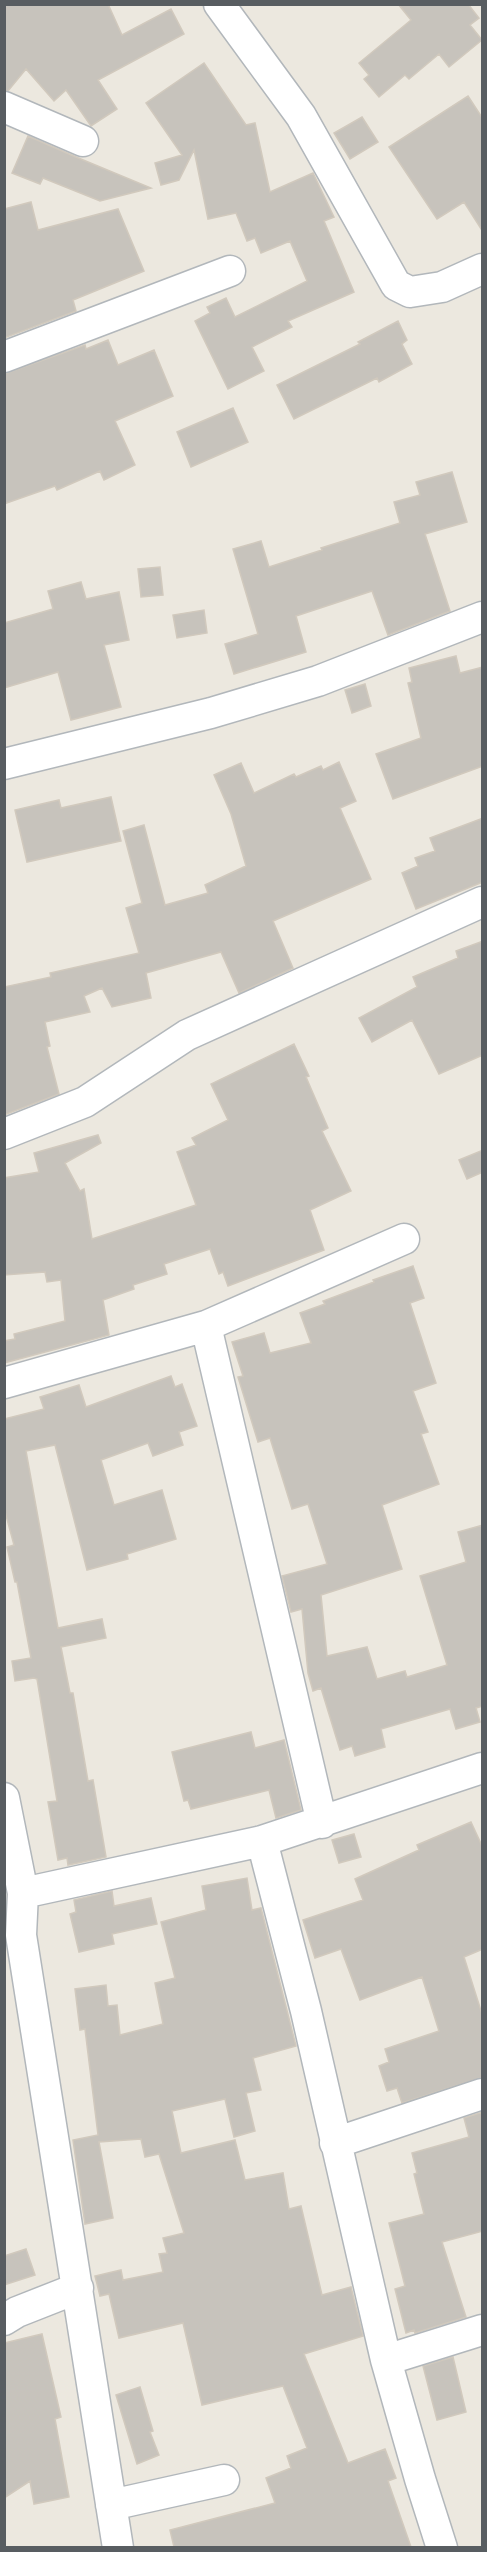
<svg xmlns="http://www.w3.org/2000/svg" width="487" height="2552" font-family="Jost,sans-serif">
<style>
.building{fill:#c7c3bc;stroke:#d1c9bd;stroke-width:1.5}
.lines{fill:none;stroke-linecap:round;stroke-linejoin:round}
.minor-casing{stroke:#b2b7bb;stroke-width:33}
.minor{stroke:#fff;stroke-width:30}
</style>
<rect width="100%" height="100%" fill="#ece8df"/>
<path class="building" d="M4,4h104l14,31 49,-26 13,25 -86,46 19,29 -26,17 -25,-36 -12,11 -28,-32 -18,22 -4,-1z
M398,4h70l11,14 -9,7 12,15 -33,27 -10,-13 -30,25 -4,-4 -26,22 -15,-18 5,-4 -10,-12 52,-43z
M204,63l42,62 9,-2 15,69 43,-19 21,44 -10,4 30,71 -66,29 4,6 -40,20 12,24 -36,18 -33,-68 15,-8 -3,-6 19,-9 9,19 72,-36 -17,-40 -29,12 -6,-15 -8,3 -11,-28 -28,6 -14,-69 -15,30 -18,5 -6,-22 27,-8 -36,-52z
M468,96l15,23v113l-19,-30 -27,17 -48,-72z
M362,117l16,25 -28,17 -16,-26z
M28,136l48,21 75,31 -51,13 -57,-23 -3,6 -28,-11z
M31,202l7,28 80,-21 26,62 -71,29 3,11 -72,27v-129z
M398,321l9,19 -5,4 10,20 -33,18 -2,-4 -83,41 -17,-34 83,-41 -2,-2z
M108,340l10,25 36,-15 19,46 -58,25 20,44 -31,15 -4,-9 -43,19 -2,-4 -51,18v-130l81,-29 1,4z
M233,408l15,34 -57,25 -14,-35z
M452,472l15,50 -42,12 25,77 -62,24 -16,-44 -76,25 10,36 -72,22 -9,-30 33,-10 -25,-85 28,-8 8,26 53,-17 -1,-2 79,-25 -6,-21 26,-7 -4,-13z
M160,567l3,28 -22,2 -3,-28z
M81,582l5,17 33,-7 10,48 -25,5 17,62 -50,13 -13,-48 -54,16v-65l49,-14 -5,-18z
M204,610l3,23 -30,5 -4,-23z
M456,656l4,17 23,-6v99l-90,33 -17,-45 45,-16 -13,-55 4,-1 -3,-14z
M365,684l6,22 -19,7 -7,-23z
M339,762l17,39 -16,7 31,71 -98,42 20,47 -54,25 -18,-41 -75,21 5,25 -39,9 -10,-19 -18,8 6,16 -45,10 5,24 -3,1 12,47 -55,21v-128l47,-10 -1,-4 89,-20 -13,-45 16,-5 -19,-72 21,-6 21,80 43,-12 -3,-8 41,-19 -15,-52 -17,-39 27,-12 13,30 40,-19 2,3 25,-11 2,4z
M111,797l10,44 -94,21 -12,-52 44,-10 2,8z
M483,818v64l-67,27 -14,-36 16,-7 -3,-8 20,-7 -5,-13z
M483,941v114l-44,19 -27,-54 -40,22 -13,-24 58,-31 -4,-10 45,-19 -2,-7z
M294,1044l15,32 -3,1 22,51 -6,3 29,60 -41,19 14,40 -96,36 -5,-14 -4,2 -9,-25 -46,15 3,10 -34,11 1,4 -31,11 6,35 -105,28v-22l11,-2 -1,-5 51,-13 -4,-41 -14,2 -2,-10 -41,3v-97l35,-6 -5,-19 64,-18 3,8 -36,20 15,28 4,-2 8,50 104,-34 -19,-53 19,-7 -4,-7 36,-18 -17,-36z
M483,1150v22l-16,7 -8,-19z
M413,1266l11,32 -14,5 26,80 -23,8 15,41 -7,2 18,50 -57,21 20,64 -81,26 6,61 40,-9 10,32 28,-8 2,6 40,-12 -27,-89 46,-14 -8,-30 25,-7v181l-7,2 4,14 -24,7 -6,-20 -69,20 4,18 -30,9 -3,-10 -12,4 -19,-62 -8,3 -5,-18 -6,-64 -11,3 -9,-36 45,-12 -19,-60 -16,5 -22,-71 -12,4 -20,-65 5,-1 -11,-34 32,-9 6,20 41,-10 -11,-30 25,-9 -2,-3 51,-19 -1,-2z
M171,1376l4,11 7,-3 15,42 -18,6 4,13 -30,11 -5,-13 -47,17 13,45 48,-15 14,49 -49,15 1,5 -41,11 -32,-125 -29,6 32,177 44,-9 4,19 -45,9 9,46h3l15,88 5,-1 13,77 -38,8 -1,-7 -9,2 -10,-58 9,-1 -20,-122 -3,-1 -19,3 -3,-20 19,-3 -14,-76h-2l-8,-35 7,-2 -10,-37v-89l40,-10 -4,-12 39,-12 7,22z
M251,1732l4,16 29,-8 17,70 -25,8 -7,-28 -78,19 -3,-9 -4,1 -12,-49z
M471,1822l12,26v101l-19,8 19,60v60l-81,26 -5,-15 -10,3 -8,-25 10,-4 -4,-13 54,-18 -17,-54 -62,23 -19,-51 -26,9 -12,-38 60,-20 -8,-21 64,-29 -2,-5z
M354,1834l7,23 -22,6 -7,-23z
M247,1878l5,32 9,-2 35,138 -43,12 8,32 -15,3 9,38 -21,6 -9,-38 -53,12 9,42 54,-13 10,40 38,-7 6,36 12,-3 21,89 29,-8 12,49 -59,18 44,109 37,-14 11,29 -8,3 23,66h-237l-4,-17 105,-27 -9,-25 25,-10 -4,-12 20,-8 -24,-62 -81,19 -19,-82 -64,15 -10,-44 -9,2 -5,-20 26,-6 2,10 40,-8 -4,-18 8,-1 -4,-15 21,-5 -25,-79 -14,3 -4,-18 -42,3 14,76 -28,6 -12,-84 25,-5 -13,-106 -5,1 -5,-41 31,-4 2,21 9,-1 3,30 43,-11 -8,-41 20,-5 -14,-56 45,-12 -4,-24z
M112,1891l2,15 37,-8 6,26 -45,10 2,10 -35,8 -9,-38 6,-2 -2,-12z
M483,2112v119l-41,11 24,75 -51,16 -1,-3 -8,3 -11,-44 10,-3 -16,-63 35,-9 -10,-40 3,-1 -5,-20 57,-16 -5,-19z
M26,2249l9,26 -31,10v-29z
M42,2334l19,83 -6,2 14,78 -35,7 -4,-23 -26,17v-155z
M453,2357l13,55 -29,8 -14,-54z
M140,2387l13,44 -3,1 9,23 -22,9 -21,-69z"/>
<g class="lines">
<g class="minor-casing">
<path id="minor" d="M219,4l82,112 95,169 14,7 32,-5 40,-18
M4,107l79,34
M4,357l226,-86
M4,764l207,-51 107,-32 164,-64
M4,1134l81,-32 102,-67 295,-133
M206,1326l116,497
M4,1383l202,-57 198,-87
M4,1798l19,95 -2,42 97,613
M262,1841l44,170 80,349 34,119 22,69
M23,1893l239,-52 220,-73
M335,2143l147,-49
M4,2320l13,-8 61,-24
M386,2360l96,-30
M111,2505l113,-25"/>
</g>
<use href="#minor" class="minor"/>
</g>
<rect width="487" height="2552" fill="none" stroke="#585d61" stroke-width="12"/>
</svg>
